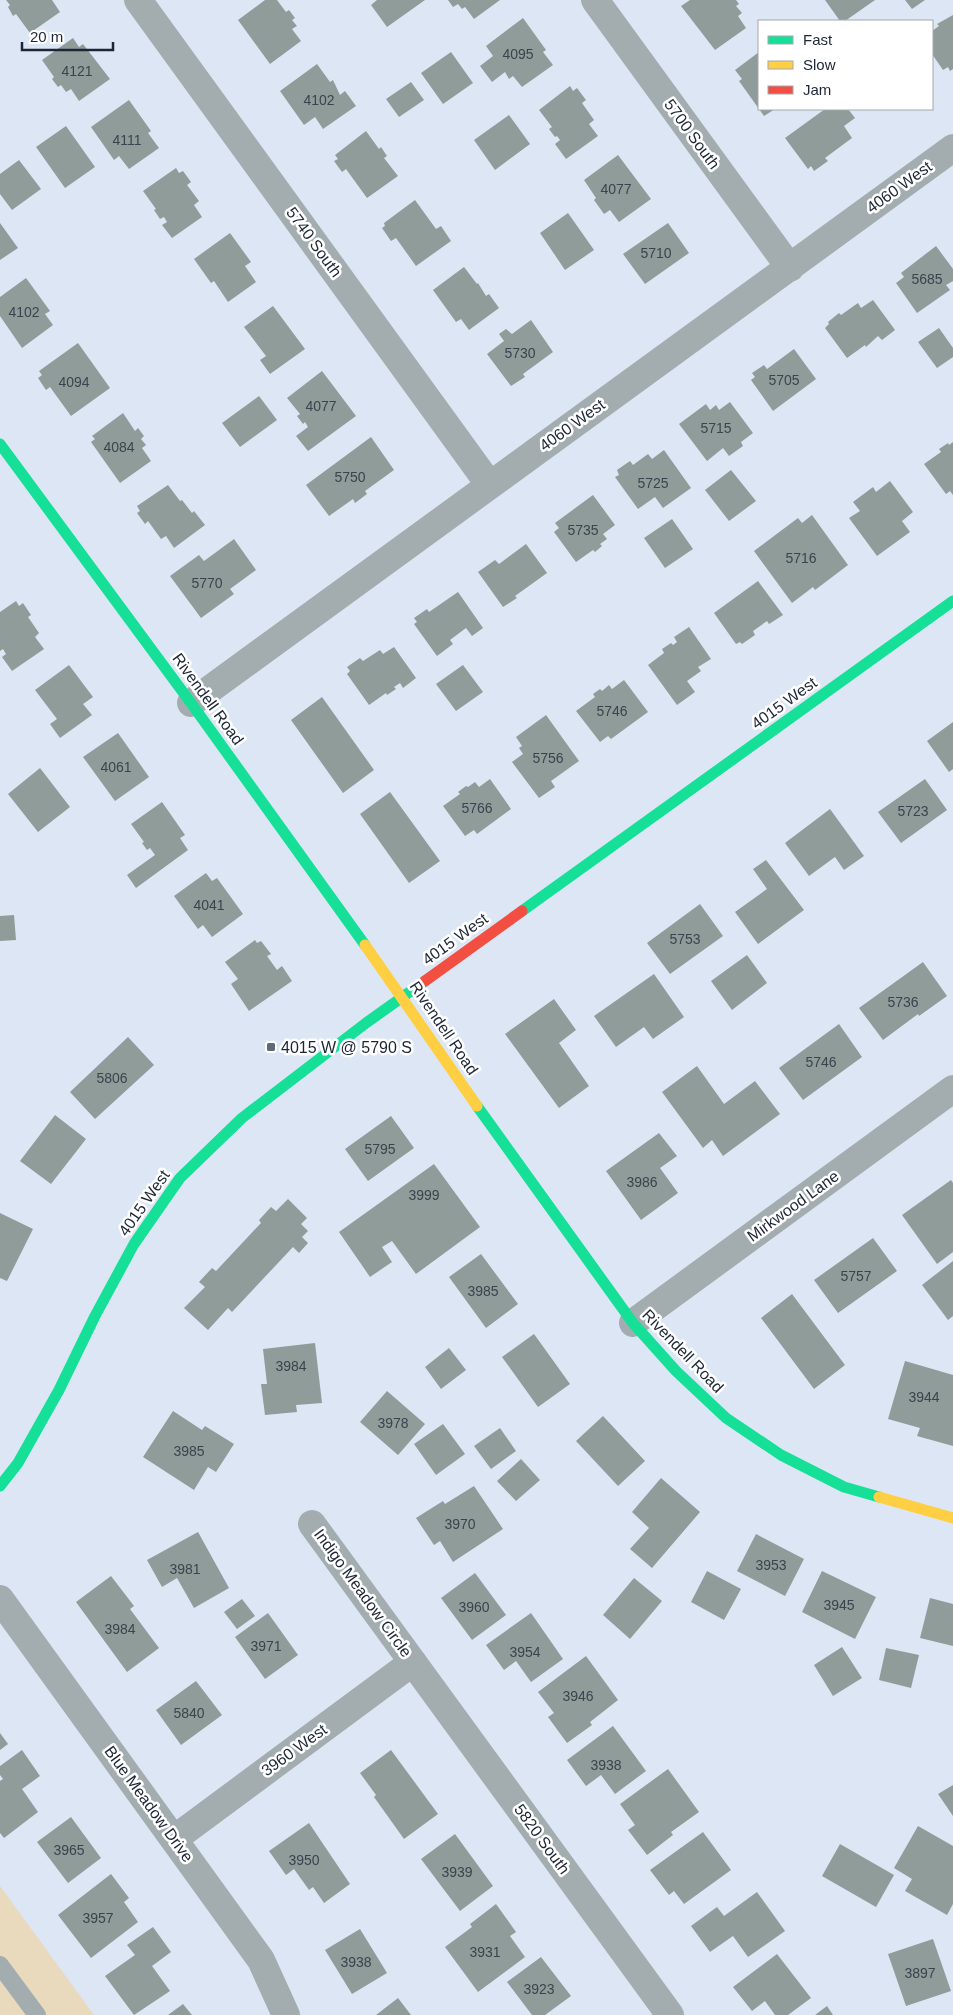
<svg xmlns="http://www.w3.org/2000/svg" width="953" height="2015" font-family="Arial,sans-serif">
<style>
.green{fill:#e9dabe}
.building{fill:#8f9c99}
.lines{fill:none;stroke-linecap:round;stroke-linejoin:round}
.lane{stroke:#a3adb0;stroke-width:18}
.street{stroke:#a3adb0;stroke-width:28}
.fast{stroke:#16e098;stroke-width:11}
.slow{stroke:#ffcf43;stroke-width:11}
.jam{stroke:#f24e42;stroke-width:11}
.poi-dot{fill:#606978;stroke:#fff;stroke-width:2}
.labels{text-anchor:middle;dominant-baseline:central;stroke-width:5;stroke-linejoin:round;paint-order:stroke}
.number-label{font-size:14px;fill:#3a444f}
.street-label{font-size:16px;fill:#1d2636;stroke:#fff}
.poi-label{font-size:16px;fill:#1d2636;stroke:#fff;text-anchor:start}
</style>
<rect width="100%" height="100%" fill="#dde6f4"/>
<path class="green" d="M0,1886l94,129h-94z"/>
<path class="building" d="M6,0h46l8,12 -30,21 -14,-19 -3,2 -5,-9 2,-2z
M265,0h12l9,12 3,-2 6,8 -3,2 5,6 -5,3 9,12 -31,23 -32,-44z
M377,0h48l-38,27 -16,-22z
M448,0h52l-26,19 -9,-12 -3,2 -4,-5 -5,3z
M690,0h46l3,4 -3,2 6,7 -4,3 8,12 -31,22 -34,-44z
M825,0h50l-30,21h-5z
M905,0h20l-13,9z
M953,15v54l-3,2 -2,-4 -5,3 -11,-16v-23l7,-5 -2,-2z
M523,18l23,32 -3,2 10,13 -31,22 -9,-11 -4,3 -4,-7 -13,10 -12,-16 13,-10 -7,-10z
M73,38l6,9 4,-3 27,35 -31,22 -8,-12 -5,3 -5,-7 -3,2 -6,-8 2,-2 -12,-17z
M451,52l22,31 -30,21 -22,-31z
M759,52v57h16l-11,7 -25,-35 3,-2 -7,-9z
M317,64l13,18 3,-2 7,15 5,-4 11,15 -33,23 -8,-12 -11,8 -24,-34z
M411,82l13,18 -25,17 -13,-18z
M570,86l3,5 4,-3 9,12 -4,3 12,17 -5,4 9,12 -32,23 -11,-15 5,-4 -3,-4 -2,1 -6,-8 3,-2 -13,-17z
M129,100l22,31 -3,2 11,15 -30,21 -10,-13 -5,4 -23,-33z
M825,109h23l7,9 -11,8 8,12 -27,20 3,3 -14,10 -3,-5 -3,3 -23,-31z
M509,115l21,29 -35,26 -21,-30z
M66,126l29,41 -30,21 -29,-41z
M366,131l13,18 2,-2 6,9 -3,2 14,18 -31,22 -21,-29 -4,3 -8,-11 4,-2 -3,-4z
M618,155l33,44 -32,23 -9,-12 -6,4 -10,-14 2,-2 -12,-18z
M19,160l22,29 -29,21 -12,-16v-20z
M176,168l3,5 4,-2 8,11 -4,3 12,16 -5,4 8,12 -30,21 -10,-13 5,-3 -3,-5 -4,2 -6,-9 2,-1 -13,-18z
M415,200l21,29 5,-3 10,15 -35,25 -20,-28 -5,3 -9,-13 3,-2 -1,-3z
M568,213l26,37 -29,20 -25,-37z
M0,223l18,25 -18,12z
M668,223l21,30 -44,31 -22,-30z
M230,233l21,29 -6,4 11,16 -28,20 -14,-21 -3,2 -17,-24z
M936,246l17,23v12l-7,4 4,5 -33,23 -21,-30 8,-6 -3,-4z
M464,267l13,17 1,-1 8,13 3,-2 10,14 -30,22 -8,-11 -5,3 -23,-32z
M26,278l24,33 -5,3 8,11 -31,23 -22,-32v-19z
M873,300l22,30 -13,10 -4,-4 -12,11 -1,-2 -18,13 -22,-30 4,-4 -1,-2 11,-9 2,2 17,-12 3,5z
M273,306l32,43 -35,25 -10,-14 6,-4 -22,-29z
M531,320l22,32 -30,22 2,3 -14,9 -24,-32 17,-13 -5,-7 7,-5 6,5z
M939,328l14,20v9l-16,11 -19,-26z
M78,343l32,45 -39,28 -21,-29 -4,3 -8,-12 4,-3 -3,-4z
M794,349l22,30 -43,32 -22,-31 4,-3 -3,-4 12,-8 3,4z
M322,371l34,45 -48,35 -12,-15 12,-9 -3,-5 -2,2 -6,-8 3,-2 -13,-16z
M259,396l18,24 -37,27 -18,-24z
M730,402l23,31 -12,9 2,4 -14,10 -6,-8 -16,13 -28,-37 27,-20 4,6 6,-5 3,5z
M123,413l12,18 3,-3 6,8 -3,3 5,6 -4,3 9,13 -31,22 -29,-41 4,-3 -3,-3z
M371,437l23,33 -29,21 2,3 -12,9 -2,-4 -24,17 -23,-31z
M953,442v53l-3,-4 -4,3 -22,-30 17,-12 -2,-3 9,-6 1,2z
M664,450l27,38 -28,20 -8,-11 -17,12 -23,-32 4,-2 -2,-5 13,-9 3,4 15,-11 4,5z
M731,470l25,31 -27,20 -24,-31z
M890,481l23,31 -11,9 8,11 -33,24 -28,-38 11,-7 -7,-9 20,-15 3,5z
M168,485l12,16 2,-1 10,13 2,-2 11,14 -31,23 -8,-12 -5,3 -13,-18 -3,3 -8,-11 3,-2 -3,-5z
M593,495l22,30 -12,9 4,5 -7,5 2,2 -7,6 -2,-2 -17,12 -22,-30 5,-4 -4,-5z
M812,515l36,50 -33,25 -2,-3 -21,16 -38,-52 44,-33 4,5z
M672,519l21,30 -28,19 -21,-30z
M234,539l22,31 -26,19 4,5 -33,24 -31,-42 29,-21 5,6z
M526,544l21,29 -32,23 2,2 -14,9 -25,-35 17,-12 4,4z
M758,581l25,34 -14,9 -2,-3 -14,10 2,4 -13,9 -2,-2 -4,2 -22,-31z
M458,592l25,36 -11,8 -6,-8 -16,12 3,4 -16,12 -23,-32 3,-2 -3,-4 13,-9 2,3z
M16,601l3,5 4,-3 8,12 -3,2 11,16 -4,4 9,12 -32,22 -10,-14 4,-3 -3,-5 -3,2v-39z
M689,627l22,32 -13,8 3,4 -14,10 8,11 -18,13 -29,-40 16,-12 -2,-4 9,-6 2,2 4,-3 -3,-5z
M394,647l22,31 -13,10 -3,-5 -6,4 2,2 -9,6 -1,-2 -17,12 -22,-31 3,-3 -3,-4 13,-9 3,3 17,-11 3,4z
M69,665l24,32 -10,7 9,11 -32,23 -10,-14 7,-5 -22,-29z
M463,665l20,27 -27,19 -20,-27z
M624,680l24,32 -37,27 -3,-3 -8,6 -24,-31 19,-14 -2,-3 7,-5 2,2 7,-6 3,4z
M322,697l52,73 -31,23 -52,-73z
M546,715l33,46 -28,20 4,6 -16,11 -27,-36 11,-8 -4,-6 3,-2 -6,-9z
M953,722v47l-4,3 -22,-31z
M118,733l31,44 -34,24 -32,-44z
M40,768l30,39 -32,25 -30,-38z
M490,779l21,30 -34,25 -3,-4 -9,6 -22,-30 17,-12 -2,-2 8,-6 2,1 7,-5 4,5z
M925,779l22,31 -46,33 -23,-31z
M390,792l50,69 -31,22 -49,-69z
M162,802l23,33 -5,3 8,12 -52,38 -9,-13 28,-20 -5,-7 -3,2 -5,-7 2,-1 -13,-18z
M830,809l34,47 -20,14 -9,-13 -26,19 -24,-33z
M766,860l38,50 -46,34 -23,-32 32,-23 -14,-20z
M206,873l6,8 5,-3 26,36 -31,23 -9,-12 -5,4 -24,-33z
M700,904l23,32 -53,38 -23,-31z
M14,915l2,25 -16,1v-25z
M255,940l2,3 4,-2 10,13 -4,2 10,14 5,-4 10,15 -43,30 -18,-27 7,-5 -13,-17z
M747,955l20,28 -35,27 -21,-29z
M923,962l24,34 -28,20 -1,-2 -35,26 -24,-32z
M654,974l30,43 -31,22 -9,-12 -28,20 -22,-31z
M554,999l22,31 -17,13 30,43 -30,22 -54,-74z
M839,1024l23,33 -59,43 -24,-32z
M128,1037l26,28 -59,54 -25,-27z
M697,1066l27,38 31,-23 25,33 -57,42 -11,-16 -9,8 -41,-56z
M55,1115l31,24 -35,45 -31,-23z
M391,1116l23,32 -46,33 -23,-32z
M659,1133l18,23 -17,12 18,25 -37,27 -35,-49z
M434,1164l46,63 -64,47 -24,-33 -10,6 10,15 -22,15 -31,-45z
M951,1180l2,3v69l-16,12 -35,-49z
M288,1199l19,19 -6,6 7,7 -6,6 6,6 -9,10 -6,-6 -61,65 -4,-4 -20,22 -24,-22 21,-21 -6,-5 13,-14 4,3 45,-48 -2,-3 12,-13 5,4z
M0,1213l33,16 -26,52 -7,-3z
M873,1238l24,33 -59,42 -24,-33z
M481,1254l37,50 -32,24 -37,-51z
M953,1261v55l-5,4 -26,-35z
M792,1294l53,71 -31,24 -53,-71z
M534,1334l36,50 -32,23 -36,-50z
M315,1343l7,60 -26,2 1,7 -32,3 -4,-31h6l-4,-35z
M449,1348l17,22 -25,19 -16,-22z
M905,1361l48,14v71l-36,-10 3,-8 -32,-9z
M387,1391l38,33 -27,31 -38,-33z
M173,1411l29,19 3,-4 29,18 -18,28 -8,-5 -14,23 -51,-33z
M603,1416l42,45 -27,25 -42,-45z
M443,1424l22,30 -29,21 -22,-31z
M500,1428l16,23 -25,18 -17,-23z
M521,1459l19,21 -24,21 -19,-20z
M661,1478l39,34 -48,56 -22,-19 19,-21 -17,-16z
M474,1486l29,43 -50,33 -13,-21 -6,4 -18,-27 27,-17 2,3z
M198,1532l31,56 -35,20 -17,-30 -15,9 -15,-27z
M756,1534l48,25 -19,37 -48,-25z
M707,1571l34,18 -17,31 -33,-18z
M822,1571l54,26 -21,42 -53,-27z
M475,1573l31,42 -34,25 -31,-42z
M111,1576l23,30 -4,3 29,39 -32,24 -51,-70z
M634,1578l28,23 -32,38 -27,-24z
M930,1598l23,6v42l-33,-8z
M242,1599l13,17 -18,13 -13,-17z
M268,1613l30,42 -33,24 -30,-42z
M531,1613l32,46 -32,23 -15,-21 -12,9 -18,-25z
M842,1647l20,31 -29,18 -19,-31z
M886,1648l33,7 -8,33 -32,-8z
M586,1656l32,44 -28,22 2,3 -25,18 -19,-26 6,-4 -16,-21z
M196,1681l26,34 -41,30 -25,-35z
M613,1726l33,45 -31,23 -14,-19 -15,11 -19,-26z
M0,1733l8,11 -8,6z
M22,1750l18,26 -18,13 16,23 -34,26 -4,-5v-52l3,-2 -3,-4v-9z
M391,1750l47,64 -34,25 -30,-42 2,-2 -16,-22z
M668,1769l31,43 -28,20 2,3 -26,20 -19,-25 7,-5 -15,-21z
M953,1785v31l-15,-22z
M71,1817l30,41 -33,25 -31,-41z
M309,1823l41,61 -26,19 -11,-16 -4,3 -15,-21 -8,6 -17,-24z
M918,1826l35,20v58l-6,11 -42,-24 7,-12 -18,-11z
M703,1832l28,38 -47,34 -10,-13 -5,4 -19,-25z
M455,1834l38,52 -33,25 -39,-52z
M840,1844l54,31 -18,32 -54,-31z
M111,1874l18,24 -5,4 14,20 -47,36 -33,-43z
M757,1892l28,39 -37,26 -15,-21 -23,16 -19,-26 26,-19 7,9z
M496,1904l20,28 -6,4 15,21 -47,35 -33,-45 27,-20 -2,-3z
M153,1927l18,25 -19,14 18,25 -36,24 -29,-39 30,-21 -8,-10z
M360,1929l27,44 -35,21 -27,-44z
M933,1939l18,52 -45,15 -18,-52z
M777,1954l34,44 -23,17h-13l-10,-14 -13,10 -19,-24z
M541,1957l30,39 -26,19h-13l-25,-33z
M398,1998l13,17h-35z
M183,2004l9,11h-24z
M827,2006l6,9h-18z"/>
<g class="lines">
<path class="lane" d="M0,1965l37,50"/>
<path class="street" d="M138,0l351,484
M595,0l195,268
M191,703l762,-555
M633,1323l320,-234
M312,1524l358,491
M0,1599l261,361 25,55
M174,1839l239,-177"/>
<path class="fast" d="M0,444l191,259 174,242
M522,911l431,-310
M477,1106l156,217 43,48 50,47 55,37 63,32 35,10
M0,1486l18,-23 41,-73 36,-74 39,-72 46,-66 62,-60 124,-95 59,-42"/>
<path class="slow" d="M365,945l112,161
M879,1497l74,21"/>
<path class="jam" d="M425,981l97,-70"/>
</g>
<rect class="poi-dot" x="266" y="1042" width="10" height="10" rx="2.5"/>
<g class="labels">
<g class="number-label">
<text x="518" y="54">4095</text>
<text x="77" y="71">4121</text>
<text x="319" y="100">4102</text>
<text x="127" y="140">4111</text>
<text x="616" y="189">4077</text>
<text x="656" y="253">5710</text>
<text x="927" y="279">5685</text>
<text x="24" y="312">4102</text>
<text x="520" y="353">5730</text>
<text x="784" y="380">5705</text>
<text x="74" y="382">4094</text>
<text x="321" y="406">4077</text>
<text x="716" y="428">5715</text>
<text x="119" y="447">4084</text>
<text x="350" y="477">5750</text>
<text x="653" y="483">5725</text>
<text x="583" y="530">5735</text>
<text x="801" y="558">5716</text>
<text x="207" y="583">5770</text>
<text x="612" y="711">5746</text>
<text x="548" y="758">5756</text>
<text x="116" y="767">4061</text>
<text x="477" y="808">5766</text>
<text x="913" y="811">5723</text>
<text x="209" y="905">4041</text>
<text x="685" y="939">5753</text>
<text x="903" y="1002">5736</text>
<text x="821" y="1062">5746</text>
<text x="112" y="1078">5806</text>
<text x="380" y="1149">5795</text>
<text x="642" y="1182">3986</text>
<text x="424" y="1195">3999</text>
<text x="856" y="1276">5757</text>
<text x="483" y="1291">3985</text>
<text x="291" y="1366">3984</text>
<text x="924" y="1397">3944</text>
<text x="393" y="1423">3978</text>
<text x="189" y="1451">3985</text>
<text x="460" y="1524">3970</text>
<text x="771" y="1565">3953</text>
<text x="185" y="1569">3981</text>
<text x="839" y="1605">3945</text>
<text x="474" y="1607">3960</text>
<text x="120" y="1629">3984</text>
<text x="266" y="1646">3971</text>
<text x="525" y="1652">3954</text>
<text x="578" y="1696">3946</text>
<text x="189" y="1713">5840</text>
<text x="606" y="1765">3938</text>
<text x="69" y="1850">3965</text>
<text x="304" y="1860">3950</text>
<text x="457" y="1872">3939</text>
<text x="98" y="1918">3957</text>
<text x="485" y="1952">3931</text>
<text x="356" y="1962">3938</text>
<text x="920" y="1973">3897</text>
<text x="539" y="1989">3923</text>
</g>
<g class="street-label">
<text transform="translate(692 134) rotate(54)">5700 South</text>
<text transform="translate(899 187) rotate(-36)">4060 West</text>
<text transform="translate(314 242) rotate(54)">5740 South</text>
<text transform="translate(572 425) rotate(-36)">4060 West</text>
<text transform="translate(208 699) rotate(54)">Rivendell Road</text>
<text transform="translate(784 703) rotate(-36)">4015 West</text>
<text transform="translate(455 939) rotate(-36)">4015 West</text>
<text transform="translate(444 1028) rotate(56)">Rivendell Road</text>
<text transform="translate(144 1203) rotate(-55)">4015 West</text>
<text transform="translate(793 1206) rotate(-36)">Mirkwood Lane</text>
<text transform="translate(683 1351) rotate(46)">Rivendell Road</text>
<text transform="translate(363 1593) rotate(54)">Indigo Meadow Circle</text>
<text transform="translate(294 1750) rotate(-36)">3960 West</text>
<text transform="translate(149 1804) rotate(54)">Blue Meadow Drive</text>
<text transform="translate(542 1839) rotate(54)">5820 South</text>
</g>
<g class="poi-label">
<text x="281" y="1047">4015 W @ 5790 S</text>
</g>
</g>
<rect x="758" y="20" width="175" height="90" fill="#ffffff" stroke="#a5a8af"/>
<rect x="768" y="36" width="25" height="8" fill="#16e098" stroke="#a5a8af"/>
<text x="803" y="45" font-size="15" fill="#1d2636">Fast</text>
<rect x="768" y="61" width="25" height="8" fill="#ffcf43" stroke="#a5a8af"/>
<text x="803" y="70" font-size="15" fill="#1d2636">Slow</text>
<rect x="768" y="86" width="25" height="8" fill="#f24e42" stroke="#a5a8af"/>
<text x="803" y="95" font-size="15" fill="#1d2636">Jam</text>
<path d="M22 42v8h91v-8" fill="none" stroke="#1d2636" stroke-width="2.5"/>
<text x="30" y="42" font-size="15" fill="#1d2636" stroke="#ffffff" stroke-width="4" paint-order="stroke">20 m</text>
</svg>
